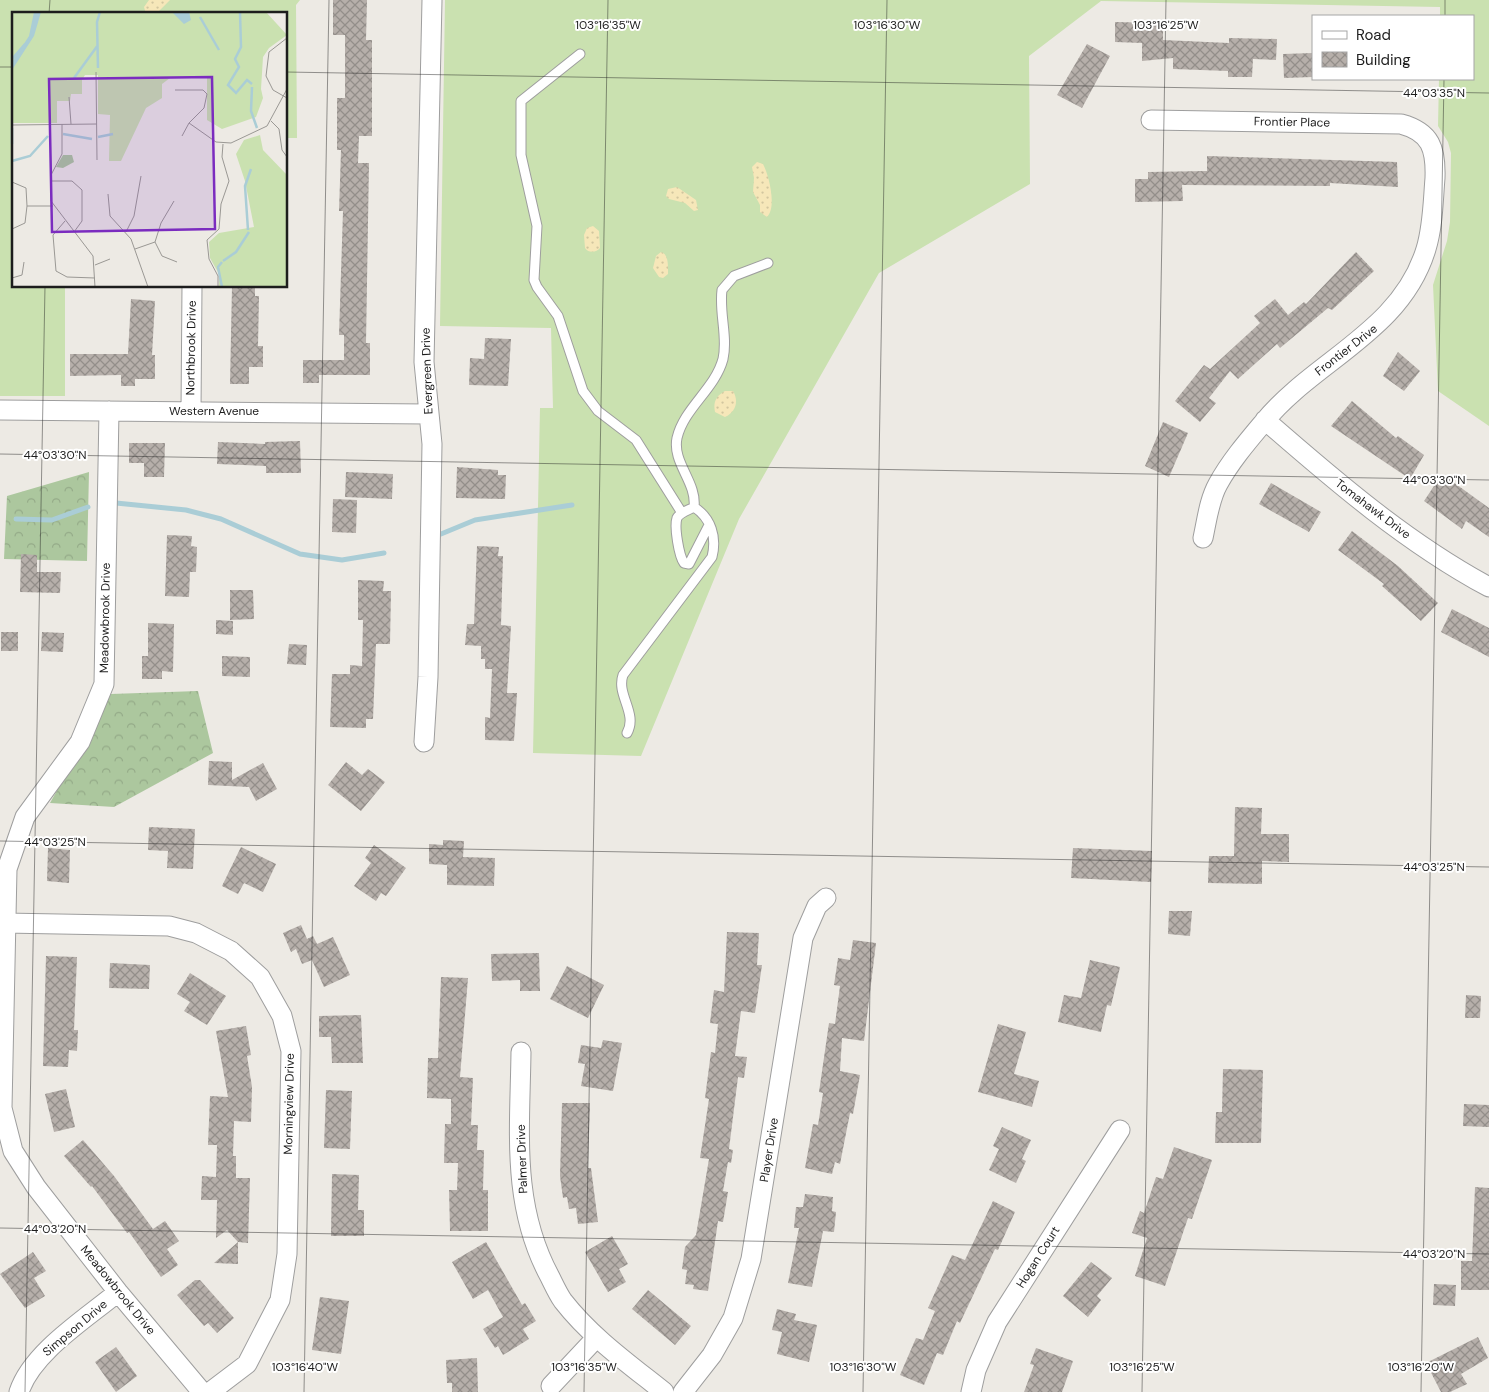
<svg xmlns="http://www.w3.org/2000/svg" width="1489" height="1392" font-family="'DM Sans',sans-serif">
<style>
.grass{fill:#cae1b0}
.forest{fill:url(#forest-crowns)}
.sand{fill:url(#sand-dots)}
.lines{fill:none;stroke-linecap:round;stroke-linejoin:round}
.stream{stroke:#aacdd6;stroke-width:5}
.building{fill:url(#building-cross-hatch)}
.lane-casing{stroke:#9e9e9e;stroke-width:11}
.street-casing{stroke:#9e9e9e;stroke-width:21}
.lane{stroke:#fff;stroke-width:9}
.street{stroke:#fff;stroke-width:19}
.ticks{fill:none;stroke:#1d1d1d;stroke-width:1;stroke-opacity:0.45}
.labels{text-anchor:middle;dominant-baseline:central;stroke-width:4;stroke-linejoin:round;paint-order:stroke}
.street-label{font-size:12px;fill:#1d1d1d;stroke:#fff}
.inset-river{fill:none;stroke:#aacdd6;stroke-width:2.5}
.inset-road{fill:none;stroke:#9a9894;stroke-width:1}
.view{fill:#7b2cbf;fill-opacity:0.15;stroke:#7b2cbf;stroke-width:2.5}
.inset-edge{fill:none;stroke:#1d1d1d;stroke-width:2.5}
.ticks-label{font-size:12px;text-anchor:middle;fill:#1d1d1d;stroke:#fff;stroke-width:4;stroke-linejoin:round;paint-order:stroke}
</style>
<defs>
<pattern id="forest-crowns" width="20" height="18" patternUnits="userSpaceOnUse" patternTransform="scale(1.25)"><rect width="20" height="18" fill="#acc79e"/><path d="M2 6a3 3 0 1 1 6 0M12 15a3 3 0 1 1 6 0" fill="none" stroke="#94aa88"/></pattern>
<pattern id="sand-dots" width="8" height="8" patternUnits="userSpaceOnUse" patternTransform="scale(1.25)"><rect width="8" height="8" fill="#f6e7b9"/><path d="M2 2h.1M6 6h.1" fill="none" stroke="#d2c69f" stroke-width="1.8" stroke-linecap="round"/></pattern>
<pattern id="building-cross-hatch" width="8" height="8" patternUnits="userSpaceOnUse" patternTransform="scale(1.25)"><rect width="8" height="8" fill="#b6afaa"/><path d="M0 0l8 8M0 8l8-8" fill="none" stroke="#938e8a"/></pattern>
</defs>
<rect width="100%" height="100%" fill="#edeae4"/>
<path class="grass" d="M0,0h300l-4,5 1,133h-11v-124h-272v272h51v110h-65z
M445,0h1044v426l-51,-35 -5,-106 14,-44 3,-19 1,-69 -3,-11 -10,-16 1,-47h34v-63h-33v-9l-339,-6 -72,55 1,128 -151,89 -140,246 -98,237 -108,-3 7,-345h13l-2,-80 -111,-2z"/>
<path class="forest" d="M89,472l-2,89 -83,-2 3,-63z
M198,691l15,62 -99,54 -64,-4 61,-109z"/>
<path class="sand" d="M149,0h21l-14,14h-10l-2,-7z
M757,162l6,2c6,11 14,44 4,53l-7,-5v-7l-7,-13 1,-14 -2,-11z
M677,187l19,13 2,10 -4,1 -9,-8 -16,-4 -3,-3 2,-7z
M593,226l6,5 1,17c-3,4 -11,6 -15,0l-1,-13 3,-7z
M661,252c8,2 7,15 7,22l-5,4 -4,-1 -6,-9 3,-12z
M725,391h8c6,10 3,21 -8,26l-10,-5c-2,-10 1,-16 10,-21z"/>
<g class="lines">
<path class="stream" d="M116,503l70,7 35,9 79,35 42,6 42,-7
M16,519l36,1 36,-13
M441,534l34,-14 97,-15"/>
</g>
<path class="building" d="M333,0h34l-1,40h6v96h-13l-1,27h11l-3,180h4v32h-51v8h-16v-23h41v-25h-5l4,-124h-4l2,-61h-4v-52h8v-63h-12z
M1115,22l48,1v17l66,3v-5l48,1 -1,21 -23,-1 -1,18h-24v-6l-55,-2v-11l-31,3v-18l-27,-1z
M1087,44l23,12 -28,52 -25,-13z
M1313,53v24l-29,1 -1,-24z
M1207,156l190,6 1,25 -68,-4v3l-148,-1 1,16 -48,1v-23h13v-7l59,-1z
M1356,252l18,19 -42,39 -4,-2 -48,40 -3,-4 -39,35 -8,-8 -21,27 7,5 -16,19 -25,-21 29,-36 6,4 50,-46 -6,-7 21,-17 13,16 16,-13 2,2z
M232,286h23v10h4l-1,50h5v21h-14v17h-19z
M131,299l24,2 -3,54h3v24h-20v7h-14v-11l-51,1v-22h58z
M485,338l26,1 -3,47 -39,-1 1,-27 14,1z
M1398,352l22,19 -16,20 -21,-15z
M1352,401l44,37 2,-2 26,19 -14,24 -79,-53z
M1163,422l25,11 -19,44 -24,-11z
M300,441l1,32h-35v-7l-49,-2 1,-22 47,2v-2z
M129,443h36l-1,34h-20v-14h-15z
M457,467l41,3v5h8l-1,24 -49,-1z
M346,472l47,2 -1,25 -47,-2z
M1442,474l47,34v29l-23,-16 -4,8 -38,-28z
M1271,483l50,29 -12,20 -50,-28z
M333,499l24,1 -1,33 -24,-1z
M1352,531l46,35 40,37 -17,18 -39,-35 2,-2 -46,-34z
M167,535l25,1 -1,10 6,1 -1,25h-6l-1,25 -24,-1z
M477,546l22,1 -1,9h5l-2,69 10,1 -4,67h10l-3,48 -29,-1v-23l5,1 2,-49h-7v-10h-4v-13l-16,-1 2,-21h7z
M21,554l16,1v17h24l-1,21 -40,-1z
M358,580l26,1 -1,10h8l-1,53h-14l-3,75h-7v9l-36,-1 2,-53h18v-9l12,1 1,-46h-5z
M230,590h23l1,29 -24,1z
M1452,609l37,19v29l-48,-25z
M216,620l17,1v14l-17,-1z
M148,623l26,1 -1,48 -11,-1v8h-20v-23h6z
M1,632h17v19h-17z
M42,632l22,1 -1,19 -22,-1z
M289,644l18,1 -1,20 -19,-1z
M222,656l28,1v20l-28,-1z
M209,761l23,1v18l31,-17 14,26 -21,12 -7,-14 -41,-2z
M346,762l16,13 6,-6 17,13 -24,29 -33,-26z
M1235,807l27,1 -1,26h28v28l-27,-1v23l-54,-1 1,-27h25z
M149,827l46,2 -2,40 -26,-1 1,-17 -20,-1z
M443,840l21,1 -1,16 32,1 -1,28 -47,-1v-20l-18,-1v-20l14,1z
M374,845l32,23 -20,28 -5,-3 -5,8 -22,-15 17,-23 -6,-5z
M241,847l35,17 -13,28 -19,-9 -6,11 -16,-8z
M48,848l22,2 -1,33 -22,-2z
M1073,848l79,3 -1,31 -80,-4z
M1169,911h23l-2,25 -22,-2z
M301,925l6,14 6,-3 4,8 16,-7 17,38 -26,12 -12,-27 -10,4 -6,-15 -5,3 -8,-19z
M727,932l32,1 -2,32h5l-7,48 -14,-2 -6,45 12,1 -3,21 -6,-1 -9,72 4,1 -2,13 -3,-1 -5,29 5,1 -5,30 -5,-1 -10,70 -15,-2 1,-4 -9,-1 2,-14 -5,-1 3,-22 11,-12 13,-76 -9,-1 9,-59 -4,-1 6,-46 4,1 3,-29 -8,-1 4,-33 10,2z
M853,940l23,3 -12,98 -22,-3 -2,33 20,4 -7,39 -3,-1 -10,51 -5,-2 -3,12 -27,-6 8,-44 5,1 5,-32 -4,-1 10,-69 6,1 5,-38 -6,-1 4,-27 12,2z
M539,953l1,38h-20v-11l-28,1 -1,-27z
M46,956l31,1 -3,73h4l-1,21 -8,-1 -1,17 -25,-1z
M1090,960l30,7 -9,39 -4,-1 -6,27 -43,-10 6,-27 17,3z
M110,963l40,2 -1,24 -40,-1z
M567,966l37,19 -16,33 -38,-19z
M190,973l36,23 -19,29 -23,-14 6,-9 -13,-8z
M441,977l27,1 -8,99 13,1 -2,47h7l-1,25h7l-1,40h5v41h-38l-1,-41h8l1,-27h-14l1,-39h6v-25l-24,-1 1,-40h10z
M1466,995l15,1 -1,22h-15z
M361,1015l2,48h-31l-1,-26h-12v-21z
M998,1024l28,8 -12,42 25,7 -7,26 -54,-15z
M246,1026l5,29 -4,1 5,31 -1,35 -17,-1 -1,35h3v22h14l-2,65 -10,-1v22l-24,-1 24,-21 -11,-12 -11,8 1,-38h-16l1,-24 14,1 1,-32h-9l2,-49 18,1 -12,-66z
M603,1040l19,3 -9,48 -32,-5 4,-22 -7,-1 3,-18 20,3z
M1223,1069l40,1 -2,73h-46l1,-31h6z
M66,1089l9,38 -21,5 -9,-38z
M326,1090l26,1 -2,58 -26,-1z
M562,1103h28l-2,65h3l7,54 -20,2 -2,-16 -7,1 -2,-12 -4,1 -3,-22z
M1464,1104l25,1v22l-26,-1z
M1002,1127l29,13 -9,19 4,2 -10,22 -27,-13 10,-21 -6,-3z
M83,1140l31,36 39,53 12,-8 14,20 -12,8 11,16 -17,12 -32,-45 -2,1 -35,-47 -1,1 -27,-31z
M1174,1147l38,13 -20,59 -4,-1 -23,68 -30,-10 12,-38 -15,-5 8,-22 4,2 12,-36 7,2z
M332,1174l27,1 -1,35h6v26h-33z
M1475,1187l14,1v102h-28v-29h11z
M805,1194l28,3 -1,14 4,1 -2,20 -11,-1 -11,56 -24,-4 11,-55h-5l2,-21h7z
M993,1201l22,11 -17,38 -3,-1 -35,74 -3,-2 -14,34 -6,-2 -13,32 -24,-10 16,-37 7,2 12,-29 -7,-3 24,-53 13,5z
M612,1236l16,28 -9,5 7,13 -18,10 -23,-40z
M486,1242l36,63 3,-2 11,18 -13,8 6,10 -26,16 -5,-9 -3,2 -12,-19 20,-12 -15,-27 -15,9 -21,-37z
M33,1252l13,19 -12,7 11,18 -20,12 -25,-34z
M1091,1262l21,16 -15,18 4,4 -13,17 -25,-21z
M195,1280h5l34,38 -17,15 -9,-10 -4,3 -27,-31z
M1434,1284l22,1 -1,21 -22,-1z
M648,1290l43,36 -16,19 -43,-36z
M320,1297l29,4 -8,53 -29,-4z
M777,1309l19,5 -2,6 23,5 -8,37 -32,-8 5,-22 -10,-2z
M1478,1337l10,21 -27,16 6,10 -17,8h-9l-15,-29z
M116,1347l21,29 -21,16 -21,-30z
M1036,1348l37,13 -11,31h-38l10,-27 -4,-1z
M477,1358l1,34h-26v-9h-5l-1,-23z"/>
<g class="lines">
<g class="lane-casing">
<path id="lane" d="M580,54l-59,47v54l16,71 -3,54 3,7 21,29 25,75 15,20 38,29 46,73
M694,507c3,-25 -22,-44 -17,-69 7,-30 38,-49 46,-79 5,-22 -4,-46 -1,-69l12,-14 34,-13
M694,507c-5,3 -14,5 -17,11 -3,9 2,38 7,45l5,1 20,-39
M627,733c11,-20 -11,-38 -4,-58l89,-118c5,-20 -1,-39 -18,-50"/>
</g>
<g class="street-casing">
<path id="street" d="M1151,120l250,4c30,8 35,25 34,54 -2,24 -2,48 -9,71 -25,83 -112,111 -163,174 -16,19 -33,39 -45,61 -9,16 -11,36 -15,54
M0,410l427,4
M109,411l-5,273 -24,58 -55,75 -18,52 -5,239 11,43 23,36 82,105 84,100
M191,411l1,-125
M1265,420c70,61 142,123 224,167
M424,742l4,-65 4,-233 -8,-82 8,-362
M4,923l165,3 27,7 35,18 29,26 22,39 9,35 -4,203 -7,46 -33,64 -37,28
M521,1052c-1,79 -10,153 29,225 4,8 8,17 13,24 28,36 66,63 101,91
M551,1386l45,-48
M19,1392c13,-40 68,-74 99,-100
M683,1392l29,-37 21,-37 18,-59 52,-321 14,-32 9,-8
M971,1392l5,-22 21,-48 123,-192"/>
</g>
<use href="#lane" class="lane"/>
<use href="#street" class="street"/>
</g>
<path class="ticks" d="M49,14l1,-14M1445,16v-16M0,67h14M286,72l1203,21M0,454l1489,26M0,841l1489,26M0,1228l1489,26M25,1392l20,-1106M304,1392l25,-1392M584,1392l24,-1392M863,1392l24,-1392M1142,1392l24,-1392M1421,1392l23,-1313"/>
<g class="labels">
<g class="street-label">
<text transform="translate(1292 122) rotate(1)">Frontier Place</text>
<text transform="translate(191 348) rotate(-89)">Northbrook Drive</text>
<text transform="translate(1346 350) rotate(-38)">Frontier Drive</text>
<text transform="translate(427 371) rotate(-92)">Evergreen Drive</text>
<text x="214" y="411">Western Avenue</text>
<text transform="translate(1373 509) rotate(37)">Tomahawk Drive</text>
<text transform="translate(105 618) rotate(-89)">Meadowbrook Drive</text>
<text transform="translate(289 1104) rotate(-89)">Morningview Drive</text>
<text transform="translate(769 1150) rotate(-81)">Player Drive</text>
<text transform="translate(522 1159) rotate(-92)">Palmer Drive</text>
<text transform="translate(1038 1257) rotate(-58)">Hogan Court</text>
<text transform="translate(118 1290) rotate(51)">Meadowbrook Drive</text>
<text transform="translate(75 1328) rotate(-40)">Simpson Drive</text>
</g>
</g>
<g transform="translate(12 12)">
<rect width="275" height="275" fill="#edeae4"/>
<path d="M0,0h254l21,23 -18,13 -6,9 -2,32 2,9 -7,19 -34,12 -15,-9v-42h-37l-8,6v14l-16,10 -25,53h-12l1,-46 -12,-1v-39h-13l-3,5v14h-11l-1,7h-13v22h-45zM248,123l3,15 24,25v112h-68v-13l-9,-16 -1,-16 10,-9 35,-6 -9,-46 -9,-27 8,-14z" fill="#cae1b0"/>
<path d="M51,143h9l2,7 -11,6 -7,-1z" fill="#acc79e"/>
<path d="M22,0h7l-7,24 -22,34v-8l17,-26zM160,0h17l2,8 -7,4z" fill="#aacdd6"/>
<path class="inset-river" d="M228,0l1,35 -6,12 4,8 -11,18 8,8 11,-13 5,4M188,5l19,33M0,47l13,-15M86,56l-1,-46 3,-10M62,66l24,-33M240,75l-1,24 6,17M51,122l29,5M86,125l15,-3M0,132v-16M0,149l18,-5 18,-20M236,218l-3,-44 6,-17M211,249l13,-9 13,-20M210,250l-4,5 4,20"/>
<path class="inset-road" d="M275,26l-18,14 -3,24 7,14 14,8M84,60l1,88M163,78h28l4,4 -3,14 -15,15 -7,13M57,85l2,27M259,109l8,8 3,21 5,7M177,111l27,19 15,1 36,-17 20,-37M50,112v30l-11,21v26l42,55 2,31M0,113l85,-1M39,169h21l10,9v31l-8,11M0,170l14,6 1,18 -2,17 -13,6M96,182l2,22 21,23 17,48M162,189l-13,22 -6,19 7,14 15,6M15,194h26M53,209l-12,14 3,36 11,6 28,1M114,220l8,-16 7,-40M123,237l20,-7M83,253l15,-6M0,266l10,-3 2,-13M206,275v-11l-9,-17 -2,-19 12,-11 2,-25 8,-23 -7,-24 1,-13"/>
<path class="view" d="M200,65l3,152 -163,3 -3,-153z"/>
<rect width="275" height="275" class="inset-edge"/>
</g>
<g class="ticks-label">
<text x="608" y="29">103°16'35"W</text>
<text x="887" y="29">103°16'30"W</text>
<text x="1166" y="29">103°16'25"W</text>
<text x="1434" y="97">44°03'35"N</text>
<text x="55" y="459">44°03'30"N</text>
<text x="1434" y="484">44°03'30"N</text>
<text x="55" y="846">44°03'25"N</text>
<text x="1434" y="871">44°03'25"N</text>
<text x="55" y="1233">44°03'20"N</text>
<text x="1434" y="1258">44°03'20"N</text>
<text x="305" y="1371">103°16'40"W</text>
<text x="584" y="1371">103°16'35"W</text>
<text x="863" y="1371">103°16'30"W</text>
<text x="1142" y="1371">103°16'25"W</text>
<text x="1421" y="1371">103°16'20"W</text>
</g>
<rect x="1312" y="15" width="162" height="65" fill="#ffffff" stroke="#a5a5a5"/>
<rect x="1322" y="31" width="25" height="8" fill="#ffffff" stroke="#a5a5a5"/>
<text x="1356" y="40" font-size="15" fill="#1d1d1d">Road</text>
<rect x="1322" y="52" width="25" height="15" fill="url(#building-cross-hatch)" stroke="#a5a5a5"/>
<text x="1356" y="65" font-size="15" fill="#1d1d1d">Building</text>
</svg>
